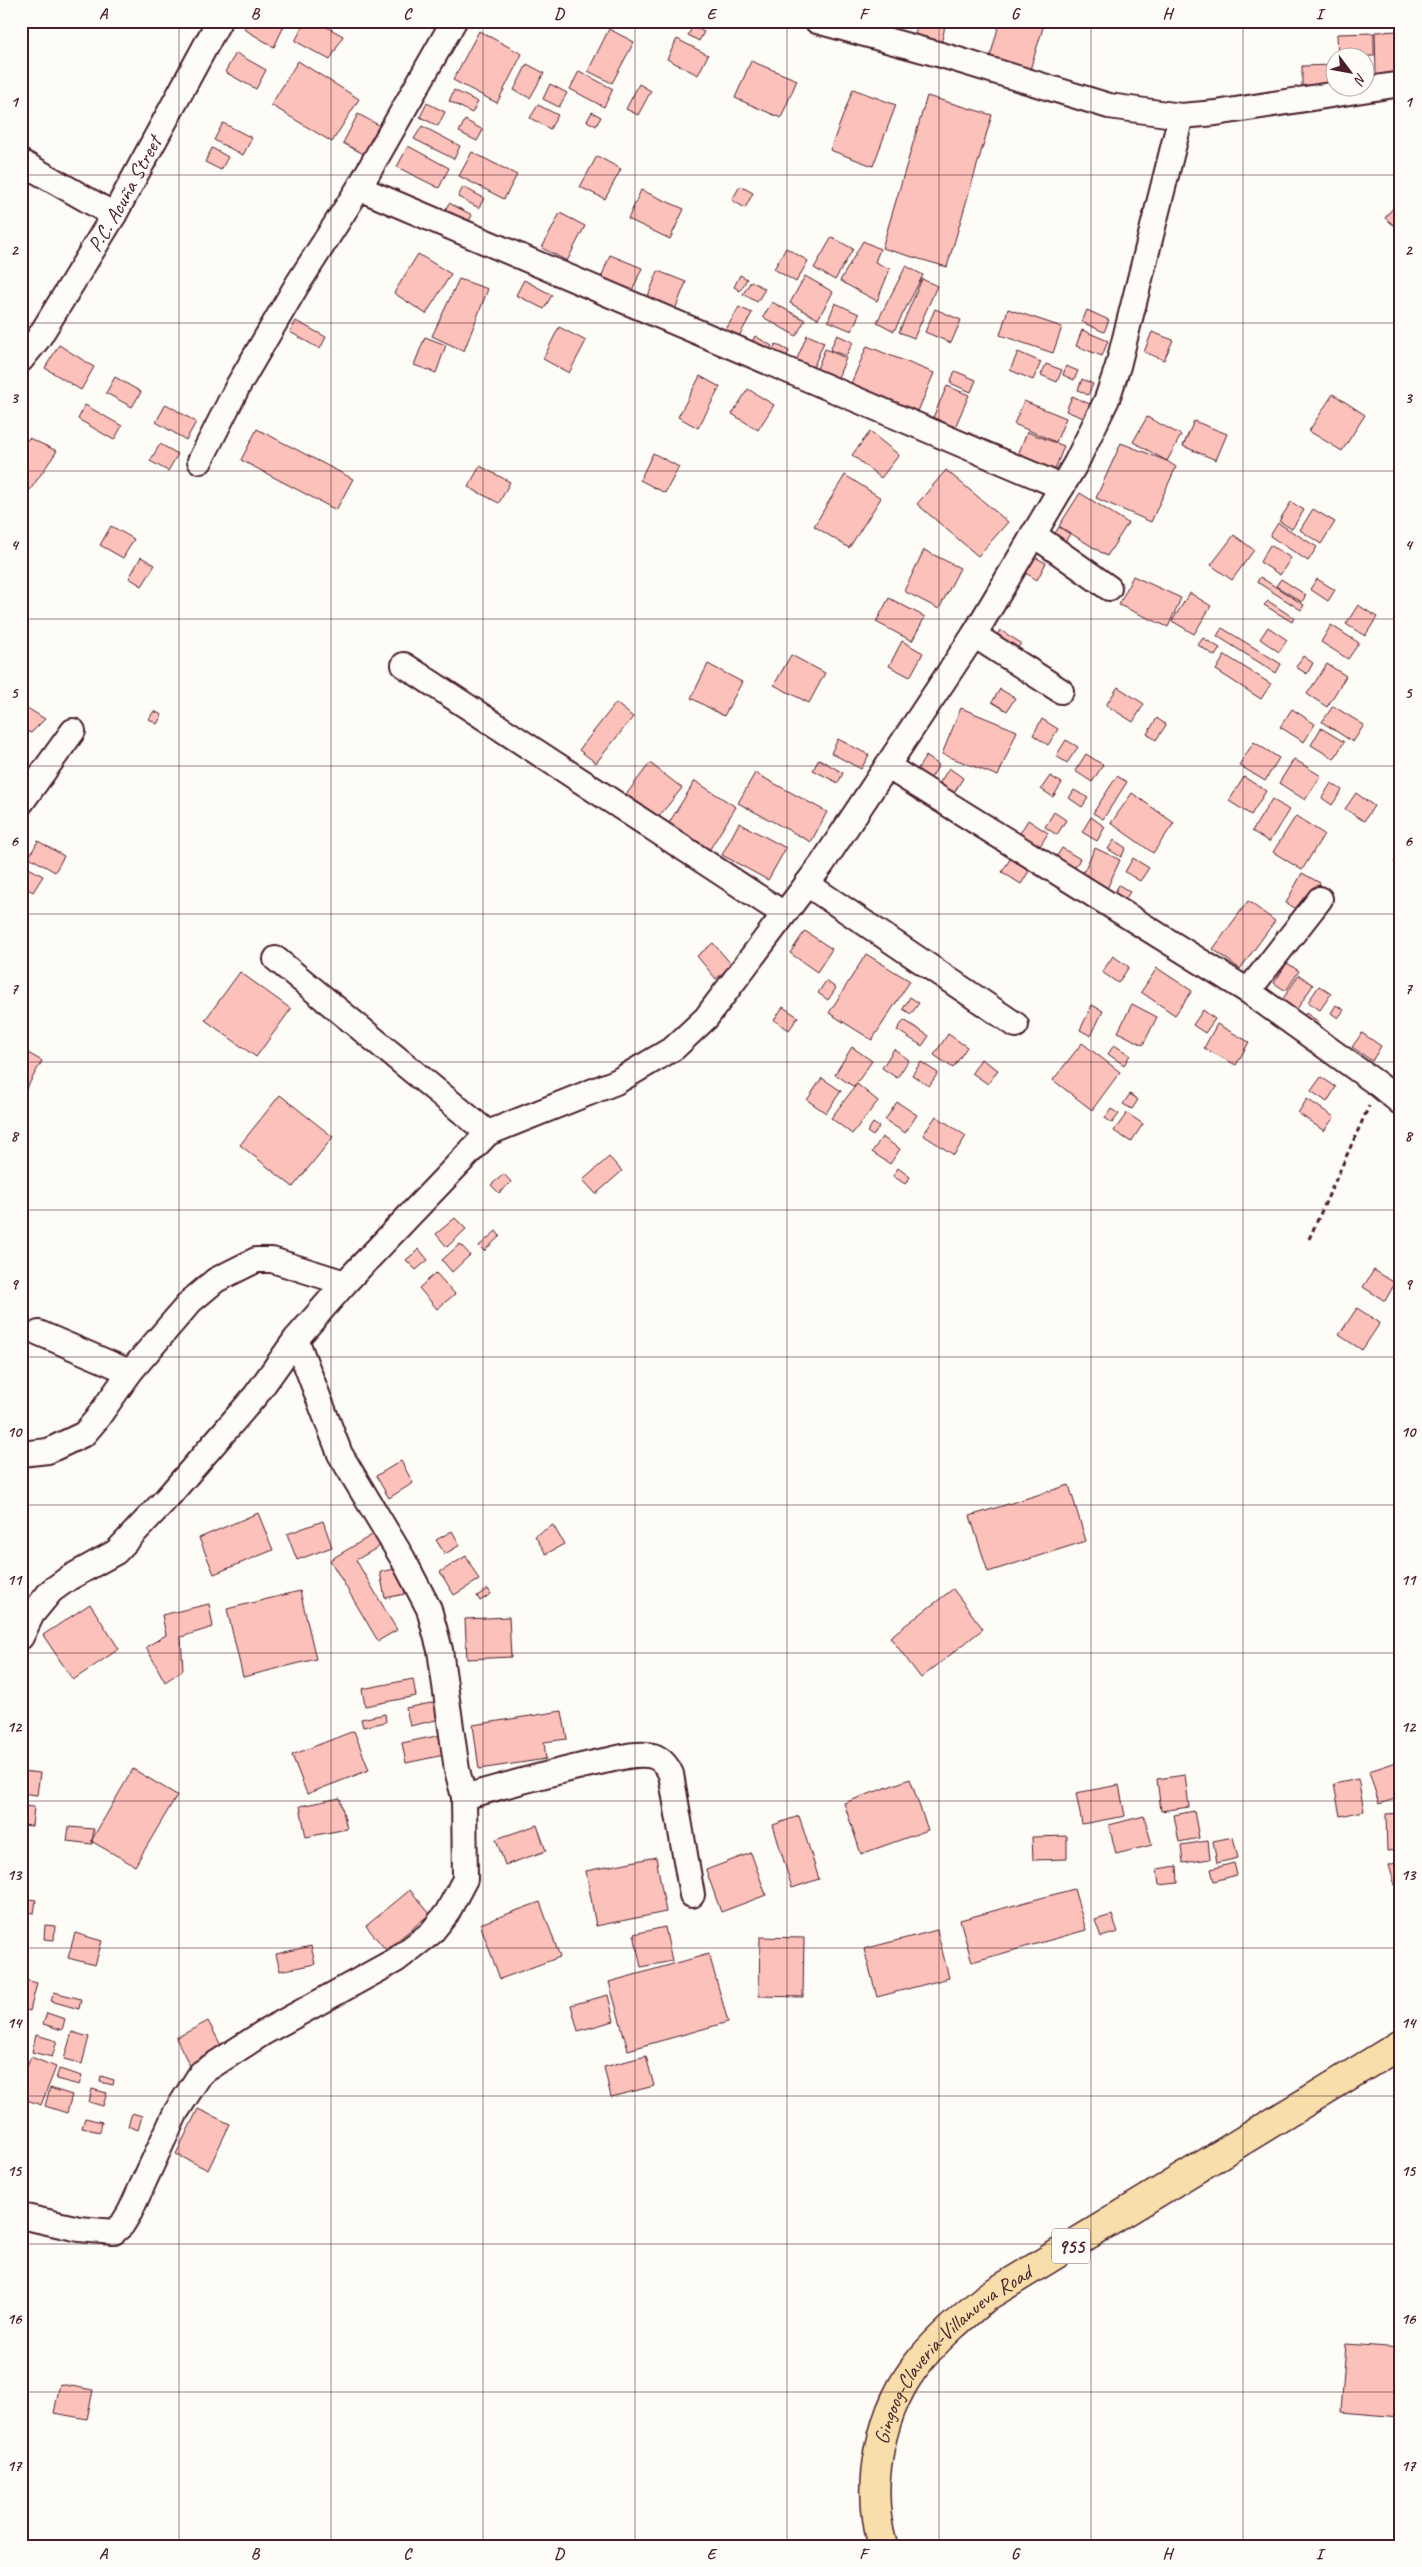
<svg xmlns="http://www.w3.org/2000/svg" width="1422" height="2567" font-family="Caveat,sans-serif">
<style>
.building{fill:#fdc1bb;stroke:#4a1f2b}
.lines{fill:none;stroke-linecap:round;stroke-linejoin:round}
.minor-casing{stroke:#4a1f2b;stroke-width:28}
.primary-casing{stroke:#4a1f2b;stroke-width:31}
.path{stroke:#4a1f2b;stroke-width:3;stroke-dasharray:5 4;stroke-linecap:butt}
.minor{stroke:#fdfcf7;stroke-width:24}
.primary{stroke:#f8deab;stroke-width:28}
.grid{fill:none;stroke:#4a1f2b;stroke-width:1;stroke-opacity:0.55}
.labels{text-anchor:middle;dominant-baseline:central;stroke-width:4.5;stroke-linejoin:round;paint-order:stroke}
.shield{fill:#fdfcf7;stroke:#806168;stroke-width:1}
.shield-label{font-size:20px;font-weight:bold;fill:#4a1f2b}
.street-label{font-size:21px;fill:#4a1f2b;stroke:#fdfcf7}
.neatline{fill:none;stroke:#4a1f2b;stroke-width:2}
.grid-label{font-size:16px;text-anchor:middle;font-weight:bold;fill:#4a1f2b}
</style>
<rect width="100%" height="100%" fill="#fdfcf7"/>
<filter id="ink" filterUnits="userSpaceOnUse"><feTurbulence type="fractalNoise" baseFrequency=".02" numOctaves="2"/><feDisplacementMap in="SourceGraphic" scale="10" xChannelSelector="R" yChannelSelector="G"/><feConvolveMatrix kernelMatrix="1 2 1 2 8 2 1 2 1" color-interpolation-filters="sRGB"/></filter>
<g filter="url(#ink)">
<path class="building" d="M249,21h28l7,5 -10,21 -30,-18z
M306,21h10l27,15 -13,24 -35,-19z
M918,21l27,5 -4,18 -27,-5z
M1000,21h45l-16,52 -40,-12z
M693,26l11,6 -5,9 -11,-6z
M609,29l25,13 -22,41 -24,-12z
M479,31l43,23 -25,49 -44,-23z
M1401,31v44l-25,1 -1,-44z
M1374,33v23l-36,1 -1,-23z
M677,39l31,16 -10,20 -31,-16z
M236,53l30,17 -10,19 -31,-17z
M298,61l61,38 -27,43 -61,-37z
M751,61l46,19 -16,38 -46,-20z
M527,64l17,9 -14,25 -16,-8z
M1334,65v22l-32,1v-22z
M579,71l34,18 -9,18 -34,-18z
M550,84l17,9 -8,14 -16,-8z
M639,84l12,7 -13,24 -12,-6z
M853,89l43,16 -23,61 -43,-16z
M454,90l24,12 -6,11 -23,-12z
M927,96l65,19 -45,152 -65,-19z
M427,103l18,9 -7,14 -18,-9z
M538,105l20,10 -8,14 -20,-11z
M592,112l9,5 -5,9 -9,-5z
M358,114l28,15 -15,29 -28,-15z
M465,120l18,10 -6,11 -18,-9z
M223,123l29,15 -9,17 -29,-15z
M422,126l38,20 -6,13 -40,-20z
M408,146l41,22 -10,20 -42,-21z
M212,148l16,9 -7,13 -16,-8z
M472,152l45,23 -13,24 -45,-23z
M597,156l24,13 -16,30 -25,-12z
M740,186l13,7 -8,15 -13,-8z
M463,187l21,11 -5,10 -21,-11z
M641,190l43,19 -14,30 -42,-20z
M1400,199l1,1v31l-16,-13z
M449,203l23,12 -6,12 -23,-12z
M560,213l25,13 -18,35 -25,-13z
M832,237l21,12 -18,31 -21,-12z
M863,241l17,8 -5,13 15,7 -13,32 -37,-20z
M786,248l22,13 -12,21 -22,-13z
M418,254l33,20 -25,40 -32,-21z
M610,255l32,13 -10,23 -31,-13z
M906,266l17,9 -29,56 -17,-9z
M658,271l28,11 -14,35 -28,-11z
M740,275l7,4 -7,12 -6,-4z
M805,276l28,16 -15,27 -28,-16z
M459,279l29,10 -24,62 -32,-15z
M922,279l15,7 -23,52 -15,-6z
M524,280l28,15 -8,14 -28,-14z
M751,281l14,8 -8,13 -14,-8z
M772,302l33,18 -9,16 -33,-19z
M835,303l24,11 -7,17 -24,-10z
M739,307l13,6 -14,25 -13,-7z
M935,309l26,11 -10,23 -26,-11z
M1008,309l54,18 -9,26 -53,-18z
M1087,310l22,10 -5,12 -22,-10z
M296,321l30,16 -6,12 -30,-17z
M559,327l27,14 -17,32 -26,-14z
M1082,330l26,11 -6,15 -26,-10z
M1152,332l21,8 -9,20 -20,-8z
M807,335l17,7 -13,31 -17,-7z
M837,335l16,7 -7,14 -16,-6z
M755,336l17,10 -8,13 -16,-9z
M425,337l21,8 -10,28 -22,-8z
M776,344l13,7 -5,11 -14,-8z
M59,345l35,22 -13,23 -36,-22z
M867,346l67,27 -20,48 -67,-28z
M825,349l21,9 -11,27 -21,-9z
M1018,352l23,10 -8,18 -23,-10z
M1046,364l16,6 -5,12 -16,-7z
M1066,366l12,5 -4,9 -11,-5z
M955,371l21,9 -5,12 -21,-9z
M700,376l20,11 -22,41 -20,-11z
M115,377l26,15 -9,15 -26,-14z
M1082,379l11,5 -5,11 -10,-5z
M947,386l22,9 -17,39 -22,-10z
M748,389l26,16 -16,25 -26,-16z
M1333,394l32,21 -23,36 -33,-20z
M1072,396l20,9 -6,14 -20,-8z
M1024,401l42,17 -10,24 -42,-18z
M166,404l30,18 -10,18 -30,-18z
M85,405l37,21 -8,14 -36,-21z
M1147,417l34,18 -14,26 -34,-19z
M1194,421l33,13 -11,26 -33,-14z
M257,429l96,50 -17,31 -95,-50z
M870,432l29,23 -18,23 -29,-23z
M1027,432l37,14 -12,31 -37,-15z
M29,438l28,13 -27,39 -9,-5v-38z
M1121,443l46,18 9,6 -25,55 -55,-24z
M160,444l18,10 -10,17 -18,-10z
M653,453l26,14 -14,26 -25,-13z
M480,466l30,16 -11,21 -31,-16z
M946,470l62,52 -30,34 -61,-52z
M845,475l36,23 -32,50 -35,-22z
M1080,493l48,30 -21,33 -48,-30z
M1291,502l13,8 -12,19 -13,-8z
M1313,509l22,13 -14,22 -21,-14z
M1278,523l39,24 -9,14 -38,-25z
M111,526l23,13 -11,19 -23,-13z
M1059,527l11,7 -11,17 -11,-7z
M1234,535l20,15 -22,30 -21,-15z
M1270,545l21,13 -11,17 -20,-13z
M924,550l36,18 -21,41 -35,-18z
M1033,556l13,7 -9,17 -13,-8z
M141,557l14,8 -13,21 -13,-8z
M1133,576l48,22 -13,29 -49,-22z
M1260,577l44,28 -3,5 -44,-28z
M1281,579l25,16 -4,7 -26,-16z
M1317,579l18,11 -7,11 -18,-12z
M1190,593l21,13 -17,28 -22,-13z
M889,598l36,19 -13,24 -36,-19z
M1268,601l26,17 -2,4 -28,-17z
M1358,605l19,12 -12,19 -19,-12z
M1331,625l28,18 -11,16 -27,-17z
M1268,627l19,13 -8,12 -19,-13z
M1222,628l59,36 -5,9 -59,-37z
M1000,630l21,13 -9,14 -20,-13z
M1203,638l17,10 -5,8 -17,-11z
M902,641l21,12 -13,24 -21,-11z
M791,655l34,18 -16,30 -35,-18z
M1225,655l46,29 -10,15 -45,-29z
M1303,656l10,7 -6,11 -11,-7z
M708,664l34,18 -18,34 -33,-18z
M1327,664l19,12 -19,31 -20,-13z
M1118,687l26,17 -11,18 -27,-17z
M1000,689l15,9 -8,13 -15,-9z
M616,703l17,14 -37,46 -17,-13z
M24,706l21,13 -14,14 -10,-4v-19z
M1333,706l31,19 -11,17 -31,-20z
M961,708l56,23 -19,45 -56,-22z
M1292,709l23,15 -11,18 -24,-15z
M154,711l8,4 -5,9 -8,-5z
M1157,718l9,7 -10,15 -9,-6z
M1042,719l16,10 -10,16 -15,-10z
M1321,728l23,14 -10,17 -23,-14z
M838,739l31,16 -8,14 -30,-16z
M1066,740l12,7 -11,16 -11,-7z
M1254,742l25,16 -14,23 -26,-16z
M1086,754l17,11 -11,17 -17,-11z
M926,756l13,9 -10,16 -14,-8z
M819,759l24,14 -5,10 -25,-13z
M1294,759l27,17 -16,24 -26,-17z
M650,763l32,25 -26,32 -31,-24z
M949,768l14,10 -9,15 -15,-9z
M755,773l72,39 -16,30 -73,-39z
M1050,776l12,7 -9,14 -12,-8z
M1117,776l10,6 -24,37 -10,-6z
M1244,777l22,14 -15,24 -22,-14z
M695,781l41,26 -28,45 -41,-26z
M1331,783l11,7 -10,15 -10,-7z
M1074,790l14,8 -6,9 -13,-9z
M1132,793l42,30 -21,30 -42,-30z
M1356,793l18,13 -10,15 -19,-12z
M1272,799l17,11 -20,32 -17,-11z
M1054,812l12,8 -9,15 -12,-8z
M1296,816l28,18 -22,36 -29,-18z
M1091,817l14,10 -8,14 -15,-9z
M1028,820l20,13 -9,15 -20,-13z
M739,823l47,25 -18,32 -46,-25z
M1114,840l12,8 -5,9 -13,-8z
M38,841l26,15 -9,16 -26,-15z
M1062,848l18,11 -11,18 -18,-12z
M1095,848l25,12 -14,31 -26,-12z
M1401,855v14l-7,-7z
M1012,856l19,12 -10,16 -19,-12z
M1133,858l16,10 -9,13 -15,-9z
M27,867l16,9 -10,16 -12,-7v-7z
M1302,873l18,10 -16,30 -18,-10z
M1119,885l11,7 -9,13 -10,-6z
M1248,901l27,20 -35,48 -27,-20z
M805,931l27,18 -15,23 -27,-19z
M713,943l19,22 -16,14 -19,-23z
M866,954l44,27 -38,59 -43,-27z
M1113,956l16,11 -11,16 -16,-11z
M1287,963l12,8 -13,20 -12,-8z
M1157,968l35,23 -17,24 -34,-23z
M240,972l51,37 -35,48 -51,-37z
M1299,975l14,10 -18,27 -15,-9z
M826,981l10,7 -8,12 -10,-7z
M1319,986l12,8 -11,16 -12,-8z
M910,997l9,6 -8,11 -8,-5z
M1132,1004l25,13 -14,28 -25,-13z
M1092,1005l11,6 -12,25 -11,-6z
M1336,1005l8,5 -6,8 -7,-5z
M783,1007l15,10 -9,13 -15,-10z
M1203,1010l12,9 -10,14 -12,-8z
M1306,1013l13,9 -9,12 -13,-9z
M904,1020l25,16 -7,10 -25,-16z
M1217,1024l32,18 -13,23 -32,-17z
M1362,1033l19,13 -9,15 -20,-14z
M948,1034l19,13 -14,21 -19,-13z
M1082,1043l38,29 -28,38 -39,-30z
M1114,1045l16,10 -6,10 -16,-11z
M852,1047l20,14 -18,26 -19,-13z
M21,1049l21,12 -21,37z
M894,1049l15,11 -12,18 -15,-10z
M981,1059l17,11 -10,14 -16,-11z
M921,1062l17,11 -9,13 -17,-11z
M1321,1077l15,10 -9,15 -16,-11z
M822,1078l19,13 -15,22 -19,-13z
M857,1084l21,17 -26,33 -21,-16z
M1130,1094l8,6 -6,9 -9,-5z
M280,1095l53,42 -40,50 -53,-42z
M1307,1099l27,18 -10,14 -26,-18z
M897,1102l20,13 -12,18 -20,-13z
M1111,1109l8,5 -7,9 -7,-5z
M1127,1113l16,11 -12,18 -17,-11z
M936,1116l30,20 -12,19 -31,-20z
M873,1123l6,4 -6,9 -6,-4z
M882,1137l18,12 -10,15 -18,-12z
M609,1157l13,14 -26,23 -13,-14z
M898,1168l12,9 -5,7 -12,-8z
M504,1174l7,8 -12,11 -8,-8z
M455,1218l11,11 -19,18 -11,-13z
M496,1231l4,5 -16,15 -5,-5z
M460,1244l10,11 -18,17 -10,-12z
M419,1249l9,11 -12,10 -10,-10z
M1374,1270l21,13 -10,18 -22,-14z
M436,1273l19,21 -18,15 -18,-21z
M1357,1308l23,15 -18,27 -23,-15z
M401,1461l12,22 -24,15 -13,-22z
M1069,1485l17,56 -98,31 -18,-56z
M258,1513l15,37 -59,24 -15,-36z
M323,1521l9,26 -35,13 -10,-26z
M553,1525l11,19 -18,10 -11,-18z
M452,1531l8,14 -15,9 -9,-14z
M377,1532l7,12 -28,16 41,70 -19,11 -48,-81z
M466,1556l13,24 -25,15 -14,-23z
M400,1568l5,26 -20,4 -5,-26z
M488,1589l3,5 -11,7 -3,-5z
M953,1589l30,40 -62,49 -31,-41z
M300,1591l16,68 -73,18 -16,-68z
M90,1604l29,45 -46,31 -30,-45z
M209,1604l4,23 -32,10 2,33 -18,12 -19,-35 20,-12 -4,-20z
M509,1617l2,40 -44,2 -2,-40z
M413,1679l3,17 -51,10 -3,-17z
M441,1701l4,17 -35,8 -4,-18z
M562,1711l5,28 -23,3 2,17 -67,10 -6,-44z
M385,1714l1,8 -23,5 -2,-8z
M354,1731l15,39 -62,24 -15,-39z
M441,1735l3,20 -38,8 -4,-20z
M1400,1761l1,36 -22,7 -10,-33z
M133,1769l44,26 -42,71 -44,-25z
M21,1771l19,2 -3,22 -16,-2z
M1185,1775l4,32 -28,4 -4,-32z
M910,1779l18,51 -67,24 -17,-51z
M1358,1779l6,32 -24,5 -6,-32z
M1119,1785l6,31 -43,8 -6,-31z
M340,1798l7,31 -41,8 -6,-31z
M21,1806l13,1 -2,19 -11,-1z
M1194,1811l5,27 -20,4 -5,-27z
M1401,1813v37l-14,1 -1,-37z
M799,1816l20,63 -27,9 -19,-63z
M1144,1816l8,29 -36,9 -7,-29z
M537,1825l9,26 -41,14 -9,-26z
M69,1827l25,2 -2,15 -25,-3z
M1067,1836v23l-34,1 -1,-23z
M1233,1837l5,21 -21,5 -4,-22z
M1208,1841l2,18 -27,4 -2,-18z
M751,1853l15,42 -45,17 -15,-42z
M656,1857l10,55 -70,14 -10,-55z
M1401,1861v35h-3l-9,-31z
M1234,1863l3,12 -23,6 -3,-12z
M1177,1866l1,17 -19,2 -2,-16z
M1074,1889l12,41 -114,32 -12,-42z
M410,1890l20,24 -44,36 -20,-24z
M21,1898l15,2 -2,13 -13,-1z
M540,1902l20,55 -60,22 -20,-55z
M1112,1915l6,17 -17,5 -6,-17z
M45,1925l10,1 -1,14 -10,-1z
M665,1927l7,34 -31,6 -7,-33z
M937,1930l12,48 -72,19 -13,-48z
M75,1933l27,8 -7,24 -27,-7z
M760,1937l44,1 -1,59 -44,-1z
M311,1946l4,18 -35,7 -4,-17z
M709,1954l19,68 -100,28 -19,-68z
M21,1979l16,4 -7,28 -9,-3z
M54,1992l27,7 -2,10 -28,-8z
M608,1995l6,26 -36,10 -7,-26z
M47,2013l18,6 -3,11 -19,-6z
M208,2021l16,30 -33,17 -15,-30z
M72,2032l17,5 -7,27 -18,-5z
M36,2035l21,6 -5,16 -20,-5z
M646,2056l8,30 -43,11 -7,-30z
M31,2057l25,10 -15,38 -20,-7v-17z
M59,2069l23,7 -3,9 -23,-6z
M101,2076l13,4 -1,5 -13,-3z
M50,2088l22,7 -5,18 -22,-7z
M92,2089l15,4 -4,13 -14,-4z
M198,2109l32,15 -22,46 -32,-16z
M132,2113l10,3 -4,14 -10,-4z
M85,2118l17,4 -2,10 -18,-4z
M1346,2344l55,4v69l-60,-5z
M60,2384l33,6 -6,29 -33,-6z"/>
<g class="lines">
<g class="minor-casing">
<g id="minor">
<path d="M817,21l128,35 164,50 72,10 35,-3 185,-29"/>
<path d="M21,162l93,53"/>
<path d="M359,188l703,299"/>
<path id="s1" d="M21,360l17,-21 76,-124 105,-194"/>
<path d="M200,461l39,-77 58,-99 62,-97 95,-167"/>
<path d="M1033,534l76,54"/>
<path d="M974,635l87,56"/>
<path d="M404,665l380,249"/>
<path d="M887,766l361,225 131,94 22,18"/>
<path d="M21,803l52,-72"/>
<path d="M807,884l209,141"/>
<path d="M276,959l212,174"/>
<path d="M1248,991l72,-92"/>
<path d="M39,1333l91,39"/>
<path d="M21,1454l27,-3 36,-17 12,-14 34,-48 61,-71 25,-21 40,-20h16l73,23"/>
<path d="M21,1637l11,-23 19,-23 18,-13 47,-26 51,-54 89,-103 40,-56 49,-56 143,-150 128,-51 58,-34 32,-30 116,-154 152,-229 102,-172 31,-64 11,-33 63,-250"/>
<path d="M464,1797c46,-13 93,-26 140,-36 15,-3 34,-9 49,-5 9,3 14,10 18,18l21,121"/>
<path d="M21,2216l58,13 35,3 8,-7 8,-13 46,-100 25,-39 62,-40 133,-73 35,-27 16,-20 18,-34 -1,-82 -7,-27 -17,-120 -11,-41 -26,-50 -63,-105 -44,-115"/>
</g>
</g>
<g class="primary-casing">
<g id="primary">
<path id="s2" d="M883,2546c-18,-61 -3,-138 38,-187 20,-24 43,-43 67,-63l413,-252"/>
</g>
</g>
<path class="path" d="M1309,1239l60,-133"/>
<use href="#minor" class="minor"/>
<use href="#primary" class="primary"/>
</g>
</g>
<path class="grid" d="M179,21v2525M331,21v2525M483,21v2525M635,21v2525M787,21v2525M939,21v2525M1091,21v2525M1243,21v2525M21,175h1380M21,323h1380M21,471h1380M21,619h1380M21,766h1380M21,914h1380M21,1062h1380M21,1210h1380M21,1357h1380M21,1505h1380M21,1653h1380M21,1801h1380M21,1948h1380M21,2096h1380M21,2244h1380M21,2392h1380"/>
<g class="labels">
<rect class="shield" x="1052" y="2228.5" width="38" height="35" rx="4"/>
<g class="shield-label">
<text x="1071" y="2246">955</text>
</g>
<g class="street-label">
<text stroke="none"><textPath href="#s1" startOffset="196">P.C. Acuña Street</textPath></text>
<text stroke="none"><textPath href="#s2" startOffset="221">Gingoog-Claveria-Villanueva Road</textPath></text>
</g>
</g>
<rect width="1422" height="2567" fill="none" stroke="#fdfcf7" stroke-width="55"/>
<g transform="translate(1350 72) rotate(122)"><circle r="24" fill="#fdfcf7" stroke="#b5a4a5"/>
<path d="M0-4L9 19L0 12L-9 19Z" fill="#4a1f2b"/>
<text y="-8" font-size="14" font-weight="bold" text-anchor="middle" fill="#4a1f2b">N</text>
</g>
<rect x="28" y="28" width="1366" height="2512" class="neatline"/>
<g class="grid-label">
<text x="103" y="19">A</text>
<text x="255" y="19">B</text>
<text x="407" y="19">C</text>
<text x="559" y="19">D</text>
<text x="711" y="19">E</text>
<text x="863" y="19">F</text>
<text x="1015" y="19">G</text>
<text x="1167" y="19">H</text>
<text x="1319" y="19">I</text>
<text x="14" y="107">1</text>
<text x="1408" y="107">1</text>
<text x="14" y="255">2</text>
<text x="1408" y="255">2</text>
<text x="14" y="403">3</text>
<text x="1408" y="403">3</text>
<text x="14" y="550">4</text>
<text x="1408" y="550">4</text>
<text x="14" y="698">5</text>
<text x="1408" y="698">5</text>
<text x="14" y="846">6</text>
<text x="1408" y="846">6</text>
<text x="14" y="994">7</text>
<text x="1408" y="994">7</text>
<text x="14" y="1141">8</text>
<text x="1408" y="1141">8</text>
<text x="14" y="1289">9</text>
<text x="1408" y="1289">9</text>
<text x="14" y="1437">10</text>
<text x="1408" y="1437">10</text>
<text x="14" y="1585">11</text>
<text x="1408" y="1585">11</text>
<text x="14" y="1732">12</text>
<text x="1408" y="1732">12</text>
<text x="14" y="1880">13</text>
<text x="1408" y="1880">13</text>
<text x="14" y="2028">14</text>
<text x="1408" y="2028">14</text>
<text x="14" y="2176">15</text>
<text x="1408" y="2176">15</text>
<text x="14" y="2324">16</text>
<text x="1408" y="2324">16</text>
<text x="14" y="2471">17</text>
<text x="1408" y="2471">17</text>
<text x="103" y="2559">A</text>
<text x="255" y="2559">B</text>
<text x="407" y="2559">C</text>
<text x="559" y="2559">D</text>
<text x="711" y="2559">E</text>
<text x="863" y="2559">F</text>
<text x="1015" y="2559">G</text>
<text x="1167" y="2559">H</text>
<text x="1319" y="2559">I</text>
</g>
</svg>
